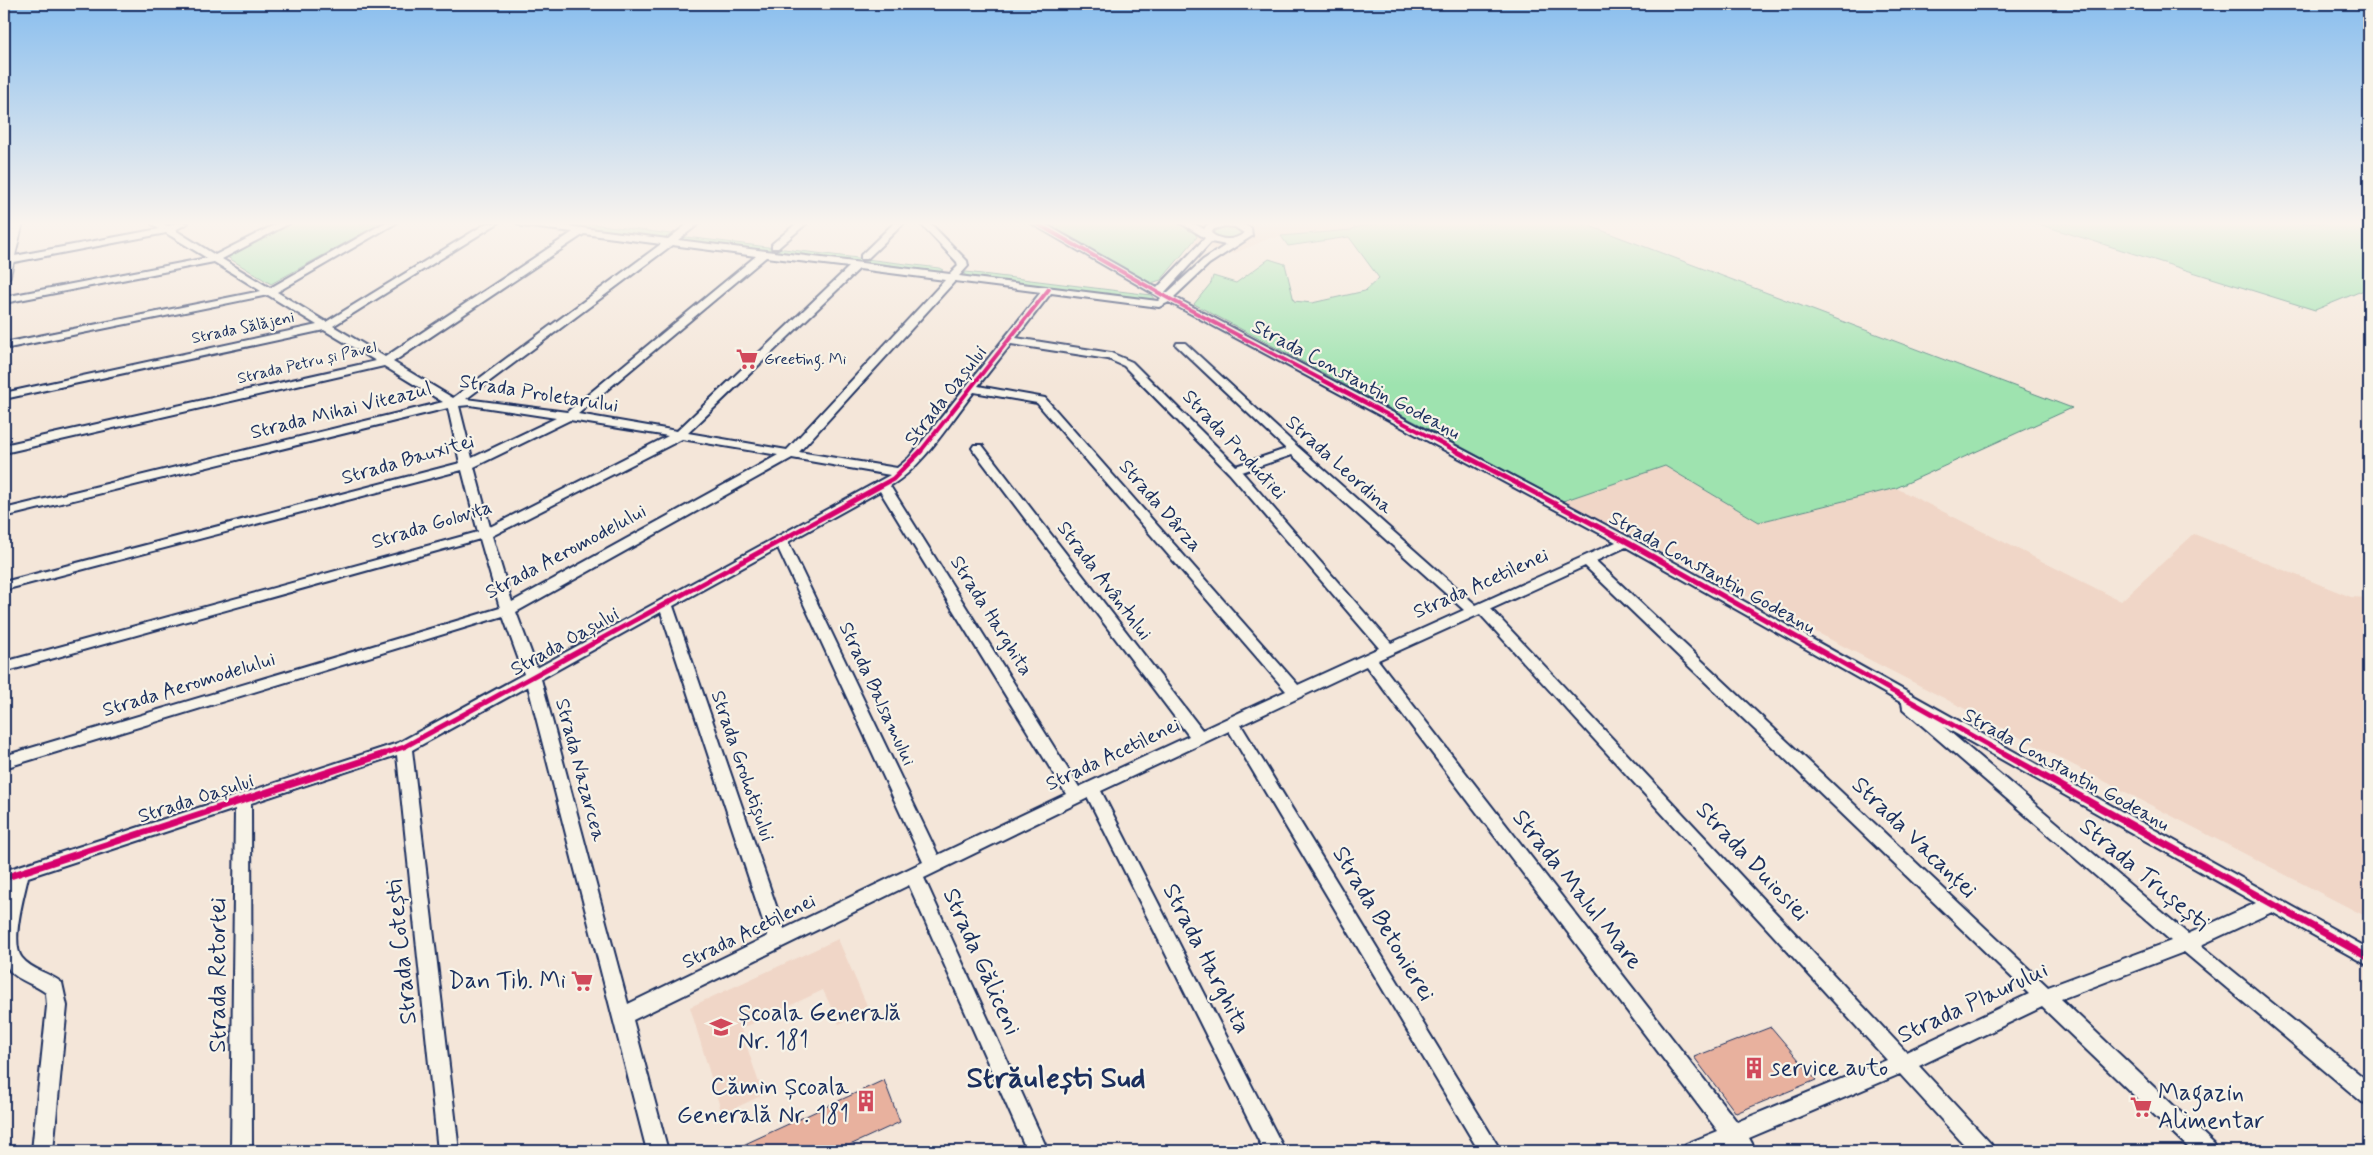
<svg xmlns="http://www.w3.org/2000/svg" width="2373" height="1155" font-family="Mynerve,sans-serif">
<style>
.built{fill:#f0d6c7}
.green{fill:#9ee3af;stroke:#5c8986}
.building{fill:#e8b19e;stroke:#1b2f5e}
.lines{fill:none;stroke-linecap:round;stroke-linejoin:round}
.minor-casing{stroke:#1b2f5e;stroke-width:4}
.tertiary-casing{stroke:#1b2f5e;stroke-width:3}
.minor{fill:#f7f3e8;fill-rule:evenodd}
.tertiary{fill:#f7f3e8;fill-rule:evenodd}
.cycleway-far2-casing{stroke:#f7f3e8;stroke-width:6}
.cycleway-far1-casing{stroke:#f7f3e8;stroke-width:8}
.cycleway-casing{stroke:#f7f3e8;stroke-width:10}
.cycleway-far2{stroke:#d6006c;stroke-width:4}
.cycleway-far1{stroke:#d6006c;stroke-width:5}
.cycleway{stroke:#d6006c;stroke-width:7}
.labels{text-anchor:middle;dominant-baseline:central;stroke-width:4.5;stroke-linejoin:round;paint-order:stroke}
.far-street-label{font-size:16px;fill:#1b2f5e;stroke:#f7f3e8}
.far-poi-label{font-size:16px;fill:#1b2f5e;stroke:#f7f3e8;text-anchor:start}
.street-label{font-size:20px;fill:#1b2f5e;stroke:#f7f3e8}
.near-street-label{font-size:24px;fill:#1b2f5e;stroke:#f7f3e8}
.near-poi-label{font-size:24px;fill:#1b2f5e;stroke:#f7f3e8;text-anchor:start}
.near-district-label{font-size:30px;font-weight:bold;fill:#1b2f5e;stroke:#f7f3e8}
</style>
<rect width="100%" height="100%" fill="#f4e6d9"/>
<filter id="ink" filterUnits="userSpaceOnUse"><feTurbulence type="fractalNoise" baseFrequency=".02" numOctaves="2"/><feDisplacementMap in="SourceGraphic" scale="10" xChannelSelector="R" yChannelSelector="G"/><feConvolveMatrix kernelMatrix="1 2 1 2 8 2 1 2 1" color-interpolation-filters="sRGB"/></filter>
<g filter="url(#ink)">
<path class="built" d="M1174,223h207l-28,5 -1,2 -82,8 -37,16 -40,-10 3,-4 -3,-10z
M1665,466l94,56 137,-34 225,113 73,-67 157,63 18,1v320l-806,-417z
M838,939l31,71 -30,14 -16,-34 -82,39 22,66 -41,19 -32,-107z"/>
<path class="green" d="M293,223h88l-110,61 -44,-27z
M540,223h45l86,11h4l2,4 -11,1z
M1043,223h131l19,7 4,7 -36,43 -10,3z
M1381,223h201l490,185 -176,80 -137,34 -94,-56 -102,35 -369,-197 17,-21 2,-7 23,7 33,-24 16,5 9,37 18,2 53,-12 14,-13 -30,-41 -61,9 -7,-10 71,-6 1,-2z
M2035,223h334v65l-54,22z
M1228,226l9,1 5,6c-8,8 -20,7 -29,1l2,-6z
M686,237l253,31 4,2 -6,3 -257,-33z
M966,272l185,23 4,5 -185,-23 -7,-3z"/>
<path class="building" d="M1771,1027l45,53 -80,33 -42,-56z
M884,1080l16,42 -63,29h-107z"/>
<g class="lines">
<g class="minor-casing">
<path id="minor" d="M151,223h11l6,3 8,-3h12l-13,7 40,25 63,-32h12l-68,36 48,29 114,-65h12l-119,69 49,30 161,-99h11l-165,103 52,31 188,-125 -51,-6 -5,-3h26l125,16 21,-16h11l-22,17 272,34 8,-8 -1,-4 -37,-39h10l37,38 1,5 -9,10 199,25 3,-3 -130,-75h12l114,65 48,-50 -24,-15h12l11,6 3,-4c14,-4 31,-4 44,3l1,8 -43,28 -35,33 458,242 737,410v17l-97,-54 -71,33 168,137v22l-7,-2 -178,-150 -123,47 153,145 3,7h-25l-150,-144 -123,59 72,78 3,7h-24l-70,-77 -151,64 7,13h-23l-4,-5 -12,5h-34l3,-7 32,-13 -352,-465 -125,59 260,426h-22l-250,-420 -128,60 184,360h-21l-176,-353 -164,80 124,273h-21l-118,-266 -276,135 35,131h-21l-119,-465 -116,64 47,401h-21l-41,-396 -146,48 1,348h-21l4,-342 -207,68c-4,18 -18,67 -6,81 9,12 28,15 40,25l5,23 -14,145h-21l15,-145 -1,-13c-11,-9 -27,-12 -36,-22 -10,-14 -6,-69 -2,-87l-4,1v-14l394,-128 126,-69 -21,-58 -499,152v-12l496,-148 -20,-69 -476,133v-10l474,-130 -16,-62 -458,120v-8l456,-119 -12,-55 -444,109v-8l439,-107 -59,-36 -380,87v-8l372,-84 -52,-31 -320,69v-6l313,-68 -49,-30 -264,54v-6l257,-52 -47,-29 -210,41v-6l203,-39 -41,-25 -157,30 -5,-3 5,-3 150,-28zM1225,226l10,1 9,6c-10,8 -23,8 -33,0l3,-4zM584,234l77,10 -208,154 -60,-36zM1211,242l15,3 -23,15 -36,33 -2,-1zM672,245l84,11 -189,156 -101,-13zM766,257l83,10 -172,164 -99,-17zM859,269l86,11 -158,170 -99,-17zM955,281l86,11 -132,166 -12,10 -98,-16zM1051,293l108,14 10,-5 447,240 -140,63 -178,-158 -113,-104h-8l-1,2 110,104 -50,17 -104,-104 -21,-9 -95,-15zM1011,344l97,15 16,7 106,108 149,174 -81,37 -253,-287 -67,-12zM974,392l63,11 249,288 -84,39 -220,-285h-8l-2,3 2,3 215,285 -110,51 -189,-301c32,-18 60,-64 84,-94zM470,405l86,13 -84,40 -13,-52zM570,420l98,16 -178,91 -16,-60zM682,439l96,16 -266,147 -20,-66zM1292,455l172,155 -73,33 -149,-171zM792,458l98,17 -353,193 -21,-56zM880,491l186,303 -128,61 -150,-313zM1626,547l276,156 1,6 268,232 -123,46 -452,-426zM778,548l145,314 -139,67 -111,-323zM1585,566l444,428 -123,58 -415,-443zM661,612l107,324 -140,68 -87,-325zM1480,614l407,446 -150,62 -359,-462zM1944,727l312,176 -68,31z
M797,223h10l-29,25h-6v-4z
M894,223h10l-37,36h-6v-4z"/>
</g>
<g class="tertiary-casing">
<path id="tertiary" d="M11,223h12l-13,54 -6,4v-28z"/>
</g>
<use href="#minor" class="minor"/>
<use href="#tertiary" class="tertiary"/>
<g class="cycleway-far2-casing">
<path id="cycleway-far2" d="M1036,223l132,75 290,154
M920,452l129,-163"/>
</g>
<g class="cycleway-far1-casing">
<path id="cycleway-far1" d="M1456,451l171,91 379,213
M380,755l24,-8 489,-268 28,-28"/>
</g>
<g class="cycleway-casing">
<path id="cycleway" d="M2004,754l365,204
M4,878l380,-124"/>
</g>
<use href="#cycleway-far2" class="cycleway-far2"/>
<use href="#cycleway-far1" class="cycleway-far1"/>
<use href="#cycleway" class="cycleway"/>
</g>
</g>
<linearGradient id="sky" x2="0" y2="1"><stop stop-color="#89beee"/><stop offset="0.58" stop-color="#faf4ee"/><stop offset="1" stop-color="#faf4ee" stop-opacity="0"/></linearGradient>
<rect width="2373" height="385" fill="url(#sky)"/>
<defs>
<g id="supermarket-bare" transform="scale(1.725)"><path d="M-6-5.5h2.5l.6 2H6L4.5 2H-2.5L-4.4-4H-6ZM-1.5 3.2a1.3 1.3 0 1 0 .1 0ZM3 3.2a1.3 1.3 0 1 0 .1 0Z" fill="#d1495b" stroke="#f7f3e8" stroke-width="2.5" paint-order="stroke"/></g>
<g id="school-bare" transform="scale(1.725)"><path d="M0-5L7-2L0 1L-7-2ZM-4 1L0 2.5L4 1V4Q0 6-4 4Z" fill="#d1495b" stroke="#f7f3e8" stroke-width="2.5" paint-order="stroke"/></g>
<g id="building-bare" transform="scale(1.725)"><path d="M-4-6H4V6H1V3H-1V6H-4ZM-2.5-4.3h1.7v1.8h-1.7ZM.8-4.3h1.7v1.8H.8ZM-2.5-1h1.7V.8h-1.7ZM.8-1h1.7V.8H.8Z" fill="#d1495b" stroke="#f7f3e8" stroke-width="2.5" paint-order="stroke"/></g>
</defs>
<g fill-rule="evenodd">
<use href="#supermarket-bare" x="747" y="359"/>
<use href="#supermarket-bare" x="582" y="981"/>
<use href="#school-bare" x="721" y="1027"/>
<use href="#building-bare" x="1754" y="1068"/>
<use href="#building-bare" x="866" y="1101"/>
<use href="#supermarket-bare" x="2141" y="1107"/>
</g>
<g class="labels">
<g class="far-street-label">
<text transform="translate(243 328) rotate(-12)">Strada Sălăjeni</text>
<text transform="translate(307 363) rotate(-13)">Strada Petru și Pavel</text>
</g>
<g class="far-poi-label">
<text x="764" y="359">Greeting. Mi</text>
</g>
<g class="street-label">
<text transform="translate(1356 380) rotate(28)">Strada Constantin Godeanu</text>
<text transform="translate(539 394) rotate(9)">Strada Proletarului</text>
<text transform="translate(946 396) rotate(-52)">Strada Oașului</text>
<text transform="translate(341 411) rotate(-14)">Strada Mihai Viteazul</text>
<text transform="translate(1234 445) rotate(47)">Strada Productiei</text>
<text transform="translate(408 460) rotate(-16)">Strada Bauxitei</text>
<text transform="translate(1339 465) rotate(42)">Strada Leordina</text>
<text transform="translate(1160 506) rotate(49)">Strada Dârza</text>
<text transform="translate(432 525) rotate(-17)">Strada Golovița</text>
<text transform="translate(566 552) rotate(-28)">Strada Aeromodelului</text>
<text transform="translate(1712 573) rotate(29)">Strada Constantin Godeanu</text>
<text transform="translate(1104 581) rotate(53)">Strada Avântului</text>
<text transform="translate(1481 584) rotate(-24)">Strada Acetilenei</text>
<text transform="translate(991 616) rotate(58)">Strada Harghita</text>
<text transform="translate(565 642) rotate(-29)">Strada Oașului</text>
<text transform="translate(189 685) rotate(-17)">Strada Aeromodelului</text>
<text transform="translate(877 694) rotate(65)">Strada Balsamului</text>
<text transform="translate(1113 755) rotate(-25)">Strada Acetilenei</text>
<text transform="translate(742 766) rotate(71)">Strada Grohotișului</text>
<text transform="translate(580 770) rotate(75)">Strada Nazarcea</text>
<text transform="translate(2066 770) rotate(29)">Strada Constantin Godeanu</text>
<text transform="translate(196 799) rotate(-18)">Strada Oașului</text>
<text transform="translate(749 932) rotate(-26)">Strada Acetilenei</text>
</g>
<g class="near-street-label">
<text transform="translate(1914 838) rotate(44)">Strada Vacanței</text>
<text transform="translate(1752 862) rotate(47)">Strada Duiosiei</text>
<text transform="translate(2144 875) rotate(40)">Strada Trușești</text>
<text transform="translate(1577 890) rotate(52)">Strada Malul Mare</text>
<text transform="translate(1383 924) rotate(59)">Strada Betonierei</text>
<text transform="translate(402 952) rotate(-96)">Strada Cotești</text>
<text transform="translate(1206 959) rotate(63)">Strada Harghita</text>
<text transform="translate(981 962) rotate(66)">Strada Găliceni</text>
<text transform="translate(218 975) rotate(-90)">Strada Retortei</text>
<text transform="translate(1973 1003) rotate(-25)">Strada Plaurului</text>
</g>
<g class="near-poi-label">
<text x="566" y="981" text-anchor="end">Dan Tib. Mi</text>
<text x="738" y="1013">Școala Generală<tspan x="738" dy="28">Nr. 181</tspan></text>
<text x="1770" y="1068">service auto</text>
<text x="849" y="1087" text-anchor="end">Cămin Școala<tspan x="849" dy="28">Generală Nr. 181</tspan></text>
<text x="2158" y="1093">Magazin<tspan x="2158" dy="28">Alimentar</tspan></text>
</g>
<g class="near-district-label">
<text x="1056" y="1078">Străulești Sud</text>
</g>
</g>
<rect width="2373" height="1155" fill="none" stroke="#f7f3e8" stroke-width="20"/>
<rect x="10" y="10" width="2353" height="1135" fill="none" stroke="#1b2f5e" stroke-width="2" filter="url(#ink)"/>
</svg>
